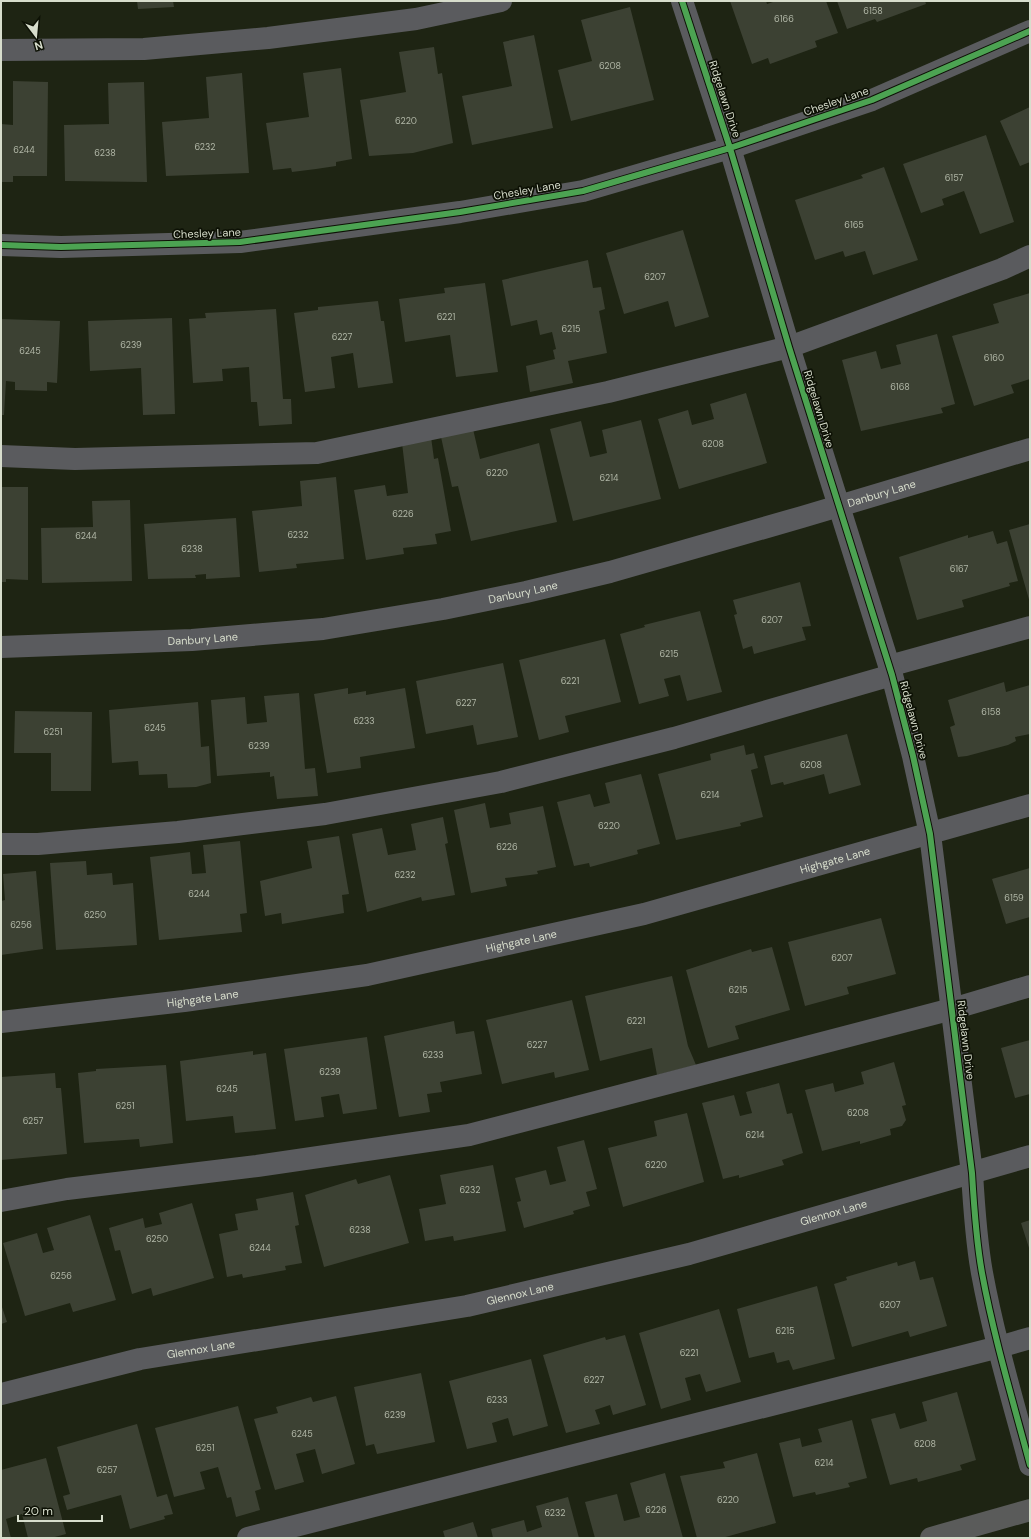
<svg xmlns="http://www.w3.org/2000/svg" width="1031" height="1539" font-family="'DM Sans',sans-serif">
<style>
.building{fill:#3c4133}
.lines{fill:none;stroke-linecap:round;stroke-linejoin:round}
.minor{stroke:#5a5b5e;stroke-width:22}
.major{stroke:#5a5b5a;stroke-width:22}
.cycleway-casing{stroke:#0d1105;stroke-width:8}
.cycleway{stroke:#4ca352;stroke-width:6}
.labels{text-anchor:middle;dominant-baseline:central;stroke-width:3.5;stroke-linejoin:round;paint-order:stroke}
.number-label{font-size:9px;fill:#b0b6a6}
.street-label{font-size:11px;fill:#d7ddcc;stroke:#0d1105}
</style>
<rect width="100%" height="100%" fill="#1e2413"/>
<path class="building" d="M137,1h36l1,6 -36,2z
M730,1h36l1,3 9,-3h50l12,32 -23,8 2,6 -47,17 -2,-6 -16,6z
M837,1h88l1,3 -49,18 -2,-3 -28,10z
M630,7l24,93 -83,21 -13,-51 34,-9 -11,-41z
M534,35l19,93 -81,17 -10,-49 50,-10 -9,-44z
M434,47l4,27 4,-1 11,70 -40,10 -44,3 -9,-56 46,-8 -7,-40z
M341,68l11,91 -16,3v4l-20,3 -24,3 -1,-4 -18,2 -7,-47 43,-6 -6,-44z
M242,73l7,100 -83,3 -4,-54 47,-4 -3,-41z
M13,81l35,1 -1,94h-34v6h-12v-58l12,1z
M144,82l3,100 -82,-1 -1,-56 45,-1 -1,-41z
M1030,107v55l-10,4 -20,-45z
M986,135l28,87 -34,12 -16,-43 -22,8 2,6 -23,8 -18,-49z
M884,167l34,93 -45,15 -8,-24 -20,6 -2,-6 -28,9 -20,-60 68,-22 -2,-3z
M683,230l26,87 -34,10 -7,-26 -44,13 -18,-61z
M588,260l5,28 8,-1 4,22 -6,2 8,42 -39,8 5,22 -43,9 -4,-26 29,-7 -2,-9 3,-1 -4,-17 -12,3 -3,-15 -26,6 -9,-46z
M485,283l13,89 -42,5 -6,-42 -45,7 -6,-43 46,-6 -1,-5z
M1030,293v86l-19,6 3,8 -40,13 -22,-70 47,-13 -6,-19z
M378,301l3,20h3l9,62 -35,5 -5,-35 -22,4 4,31 -30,4 -11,-79 24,-3v-3z
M276,309l7,90h8l1,25 -33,2 -2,-24h-6l-2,-35 -27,2 1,12 -30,2 -4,-64 17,-1 -1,-5z
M172,318l3,96 -32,1 -2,-47 -51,3 -2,-50z
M1,319l59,2 -3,62 -10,-1v9l-32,-1v-8l-9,-1 -2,34h-3z
M937,334l18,70 -14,4 2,5 -82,18 -19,-71 34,-9 5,18 20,-5 -5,-19z
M746,393l21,70 -88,26 -21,-70 30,-9 4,15 22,-6 -4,-15z
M641,420l20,79 -88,22 -23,-92 31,-8 9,36 17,-4 -5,-23z
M473,429l7,30 59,-16 18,79 -86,19 -13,-55 -6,1 -11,-50z
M431,437l3,22 4,-1 13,73 -16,3 2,10 -34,4 1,6 -38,6 -12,-70 31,-5 2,11 21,-3 -6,-50z
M336,477l8,82 -48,5 1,4 -38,4 -7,-61 50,-5 -2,-25z
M1,487h27v93l-22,-1v3h-5z
M130,500l2,81 -90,2 -1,-55 52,-1 -1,-26z
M236,518l4,59 -34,2v-5l-11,1 1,3 -48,1 -4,-55z
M1030,524v79l-21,-73z
M993,531l4,13 10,-3 11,40 -9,2 1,3 -48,14 2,7 -47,13 -18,-63 69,-22v3z
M800,582l11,44 -9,1 4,13 -52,14 -2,-8 -9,3 -9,-34 3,-1 -4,-14z
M700,611l22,81 -35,9 -7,-26 -16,4 5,17 -30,8 -19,-70 25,-7 -1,-2z
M605,639l16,63 -56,14 4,16 -30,8 -20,-80z
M503,663l15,74 -41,8 -4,-20 -47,9 -10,-53z
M1004,682l2,10 24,-7v49l-15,3 1,4 -8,4 -41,11 -9,1 -8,-30 5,-2 -7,-25z
M348,688v6l18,-3v4l39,-7 10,60 -55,9 1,11 -34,5 -13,-79z
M299,693l6,76 10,-1 3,28 -41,3 -3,-23 -4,1v-5l-53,4 -6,-76 34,-3 2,27 20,-2 -3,-26z
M198,702l3,45 8,-1 2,37 -15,4 -28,1 -1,-14 -28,1 -1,-14 -26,2 -3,-53z
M15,711l77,1 -1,79h-40v-38h-37z
M847,734l14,51 -32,9 -5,-20 -40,11 -1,-3 -12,3 -7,-29z
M744,745l2,10 8,-2 4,15 -7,2 12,47 -23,6 1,3 -65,14 -18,-66 53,-14 -1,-6z
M641,774l19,70 -23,6 1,4 -48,13 -1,-4 -15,3 -17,-64 33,-8 4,13 16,-4 -5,-20z
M485,803l5,25 21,-4 -2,-11 34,-7 13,61 -19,4 1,3 -33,4 2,8 -36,7 -17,-83z
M443,817l5,26 -3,1 10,51 -33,6 -1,-4 -54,15 -15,-78 30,-6 6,27 28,-5 -5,-26z
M339,836l10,58 -7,1 2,18 -62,11 -1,-11 -16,3 -5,-35 52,-13 -5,-27z
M240,841l7,72 -7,1 2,18 -83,8 -9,-83 40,-5 2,22 14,-1 -3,-28z
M86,861l1,14 25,-2 1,12 20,-2 4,62 -81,5 -6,-87z
M1030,868v49l-24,7 -14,-45z
M36,871l7,78 -42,6v-54l4,-1 -2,-26z
M881,918l15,56 -49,13 2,7 -44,12 -17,-64z
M772,947l18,63 -55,16 4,13 -31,9 -22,-78 65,-21 1,3z
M672,976l16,70 8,19 -39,10 -5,-27 -52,13 -15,-65z
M572,1000l17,70 -34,8 -1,-6 -52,12 -16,-64z
M454,1021l2,13 18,-3 8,43 -42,8 2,10 -15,2 3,18 -31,5 -15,-81z
M367,1037l10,72 -34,5 -4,-20 -18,3 3,20 -29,4 -11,-72z
M1030,1040v54l-15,4 -14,-50z
M253,1051v4l13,-2 10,76 -41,4 -2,-17 -47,5 -6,-60z
M894,1062l12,43 -4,1 4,14 -4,6 -12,3 1,6 -31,9v-3l-38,10 -17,-61 28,-7 2,9 29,-8 -3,-12z
M166,1065l7,78 -33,4 -1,-8 -55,4 -6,-70 18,-2v-2z
M55,1073l1,15h5l6,66 -66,6v-83z
M779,1083l8,31 5,-1 11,40 -21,7 2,5 -45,13v-3l-16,4 -21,-76 32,-8 6,21 12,-3 -6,-21z
M687,1113l17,69 -81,25 -15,-59 49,-12 -3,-15z
M584,1140l13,49 -11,3 4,14 -17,5 1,3 -50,14 -7,-26 4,-1 -6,-23 31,-8 4,15 16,-4 -9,-34z
M493,1165l13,66 -52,10 -1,-5 -28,5 -6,-32 27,-5 -6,-29z
M390,1175l19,68 -85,24 -19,-72 51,-16 2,5z
M293,1192l6,33 -4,1 7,37 -17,3 1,4 -43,8 -1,-4 -15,3 -8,-43 19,-4 -3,-16 23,-4 -2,-11z
M192,1203l22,75 -61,18 -2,-8 -19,6 -12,-44 -5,1 -6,-23 34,-10 2,10 17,-4 -3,-11z
M90,1215l26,85 -43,12 -3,-9 -45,13 -22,-73 34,-10 6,20 11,-3 -7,-22z
M1030,1220v31l-9,-28z
M915,1261l5,19 13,-3 14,49 -37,11 -2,-6 -56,16 -18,-63 13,-4 -1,-3 51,-15 1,4z
M817,1286l18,73 -42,11 -4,-10 -12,3 -3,-11 -25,6 -12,-49z
M1,1304l6,18 -6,2z
M719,1309l22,73 -35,10 -6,-18 -15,4 6,22 -30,9 -22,-76z
M625,1335l21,70 -33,10 -3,-10 -15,5 5,14 -34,9 -23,-78 62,-18 1,3z
M531,1359l17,67 -35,10 -5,-18 -16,5 5,19 -30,7 -18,-68z
M421,1373l14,69 -58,12 -3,-10 -8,2 -12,-59z
M957,1392l19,68 -16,5 2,5 -44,12 -1,-4 -27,7 -19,-66 24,-6 5,16 27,-8 -5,-19z
M336,1396l19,68 -33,10 -7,-25 -19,5 8,28 -29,8 -21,-71 24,-6 -2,-6 35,-10 2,5z
M238,1406l23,83 -6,2 5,19 -24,7 -5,-20 -4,1 -9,-31 -18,5 5,17 -31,8 -19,-69z
M852,1420l15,58 -19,5 2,4 -34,8 -1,-3 -22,5 -14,-54 21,-5 2,9 20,-5 -4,-13z
M137,1424l20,73 10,-3 6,20 -9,2 1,3 -35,10 -9,-34 -54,15 -4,-14 7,-2 -13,-47z
M757,1453l19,70 -54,15h-25l-17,-62 45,-8 -2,-6z
M46,1458l20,76 -15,4h-23l-6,-24 -16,5 5,19h-10v-68z
M665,1473l18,65h-88l-10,-36 32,-8 7,27 16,-4 -10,-34z
M568,1497l11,41h-86l-2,-9 33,-9 3,12 15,-5 -6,-21z
M473,1522l5,16h-33l-2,-7z"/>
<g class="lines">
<g class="minor">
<path d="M682,1l48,147 59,199 103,328 21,81 17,78 42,339c2,34 4,67 10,100 12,65 31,128 48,192"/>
<path d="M1,50l143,-1 124,-11 148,-19 85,-18"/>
<path d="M1,245l60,2 179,-5 220,-30 123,-21 147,-43 142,-48 158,-69"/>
<path d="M1,456l74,3 242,-6 291,-61 181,-45 213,-78 28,-13"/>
<path id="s1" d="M1,647l191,-7 131,-11 120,-20 83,-17 84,-20 192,-55 228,-68"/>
<path d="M889,666l141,-39"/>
<path d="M1,844h37l140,-12 147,-18 176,-32 173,-44 218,-63"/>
<path id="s2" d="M1,1022l183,-21 183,-26 277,-61 386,-109"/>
<path d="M1,1201l66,-12 190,-23 212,-31 483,-126 78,-23"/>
<path id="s3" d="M1,1394l139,-35 327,-53 222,-52 341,-98"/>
<path d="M248,1538l751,-191 31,-9"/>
</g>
<path class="major" d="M931,1538l99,-28"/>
<g class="cycleway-casing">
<path id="cycleway" d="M682,1l48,147 59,199 103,328 21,81 17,78 42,339c2,34 4,67 10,100 12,65 31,128 48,192
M1,245l60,2 179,-5 220,-30 123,-21 147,-43 142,-48 158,-69"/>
</g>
<use href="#cycleway" class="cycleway"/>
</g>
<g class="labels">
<g class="number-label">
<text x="873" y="11">6158</text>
<text x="784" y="19">6166</text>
<text x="610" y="66">6208</text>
<text x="406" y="121">6220</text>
<text x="205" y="147">6232</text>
<text x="24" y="150">6244</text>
<text x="105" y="153">6238</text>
<text x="954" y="178">6157</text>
<text x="854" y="225">6165</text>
<text x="655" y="277">6207</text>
<text x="446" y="317">6221</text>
<text x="571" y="329">6215</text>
<text x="342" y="337">6227</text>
<text x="131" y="345">6239</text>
<text x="30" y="351">6245</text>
<text x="994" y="358">6160</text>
<text x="900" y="387">6168</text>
<text x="713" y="444">6208</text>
<text x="497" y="473">6220</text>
<text x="609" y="478">6214</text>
<text x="403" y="514">6226</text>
<text x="298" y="535">6232</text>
<text x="86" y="536">6244</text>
<text x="192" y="549">6238</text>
<text x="959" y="569">6167</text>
<text x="772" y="620">6207</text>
<text x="669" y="654">6215</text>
<text x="570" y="681">6221</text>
<text x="466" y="703">6227</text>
<text x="991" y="712">6158</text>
<text x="364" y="721">6233</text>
<text x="155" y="728">6245</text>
<text x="53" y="732">6251</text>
<text x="259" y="746">6239</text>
<text x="811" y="765">6208</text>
<text x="710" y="795">6214</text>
<text x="609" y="826">6220</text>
<text x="507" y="847">6226</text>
<text x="405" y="875">6232</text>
<text x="199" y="894">6244</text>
<text x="1014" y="898">6159</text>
<text x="95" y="915">6250</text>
<text x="21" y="925">6256</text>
<text x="842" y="958">6207</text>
<text x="738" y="990">6215</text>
<text x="636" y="1021">6221</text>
<text x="537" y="1045">6227</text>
<text x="433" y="1055">6233</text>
<text x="330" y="1072">6239</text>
<text x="227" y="1089">6245</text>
<text x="125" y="1106">6251</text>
<text x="858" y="1113">6208</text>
<text x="33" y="1121">6257</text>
<text x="755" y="1135">6214</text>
<text x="656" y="1165">6220</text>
<text x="470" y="1190">6232</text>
<text x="360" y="1230">6238</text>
<text x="157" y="1239">6250</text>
<text x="260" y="1248">6244</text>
<text x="61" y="1276">6256</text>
<text x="890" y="1305">6207</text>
<text x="785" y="1331">6215</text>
<text x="689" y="1353">6221</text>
<text x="594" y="1380">6227</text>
<text x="497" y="1400">6233</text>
<text x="395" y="1415">6239</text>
<text x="302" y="1434">6245</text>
<text x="925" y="1444">6208</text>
<text x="205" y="1448">6251</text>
<text x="824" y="1463">6214</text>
<text x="107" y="1470">6257</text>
<text x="728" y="1500">6220</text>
<text x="656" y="1510">6226</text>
<text x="555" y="1513">6232</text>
</g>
<g class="street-label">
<text transform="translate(725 99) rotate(72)">Ridgelawn Drive</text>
<text transform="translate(836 101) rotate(-19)">Chesley Lane</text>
<text transform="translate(527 190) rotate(-10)">Chesley Lane</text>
<text transform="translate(207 233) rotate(-2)">Chesley Lane</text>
<text transform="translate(819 409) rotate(73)">Ridgelawn Drive</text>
<text stroke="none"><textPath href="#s1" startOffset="898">Danbury Lane</textPath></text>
<text stroke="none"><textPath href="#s1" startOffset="526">Danbury Lane</textPath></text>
<text stroke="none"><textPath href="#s1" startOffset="202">Danbury Lane</textPath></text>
<text transform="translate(914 720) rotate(75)">Ridgelawn Drive</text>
<text stroke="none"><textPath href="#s2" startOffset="851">Highgate Lane</textPath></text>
<text stroke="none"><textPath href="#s2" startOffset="527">Highgate Lane</textPath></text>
<text stroke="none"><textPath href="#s2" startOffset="203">Highgate Lane</textPath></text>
<text transform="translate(966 1040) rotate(83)">Ridgelawn Drive</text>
<text stroke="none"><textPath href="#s3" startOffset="853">Glennox Lane</textPath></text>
<text stroke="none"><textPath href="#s3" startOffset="529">Glennox Lane</textPath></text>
<text stroke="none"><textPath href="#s3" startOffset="205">Glennox Lane</textPath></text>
</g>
</g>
<rect width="1031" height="1539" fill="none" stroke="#d7ddcc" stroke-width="4"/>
<g transform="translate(36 36) rotate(164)" stroke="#0d1105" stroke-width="3" paint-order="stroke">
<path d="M0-3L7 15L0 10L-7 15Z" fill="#d7ddcc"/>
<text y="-6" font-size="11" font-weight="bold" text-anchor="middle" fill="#d7ddcc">N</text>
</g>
<path d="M18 1515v6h84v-6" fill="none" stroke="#d7ddcc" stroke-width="2"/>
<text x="24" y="1515" font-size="12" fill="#d7ddcc" stroke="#0d1105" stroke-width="3" paint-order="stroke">20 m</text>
</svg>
